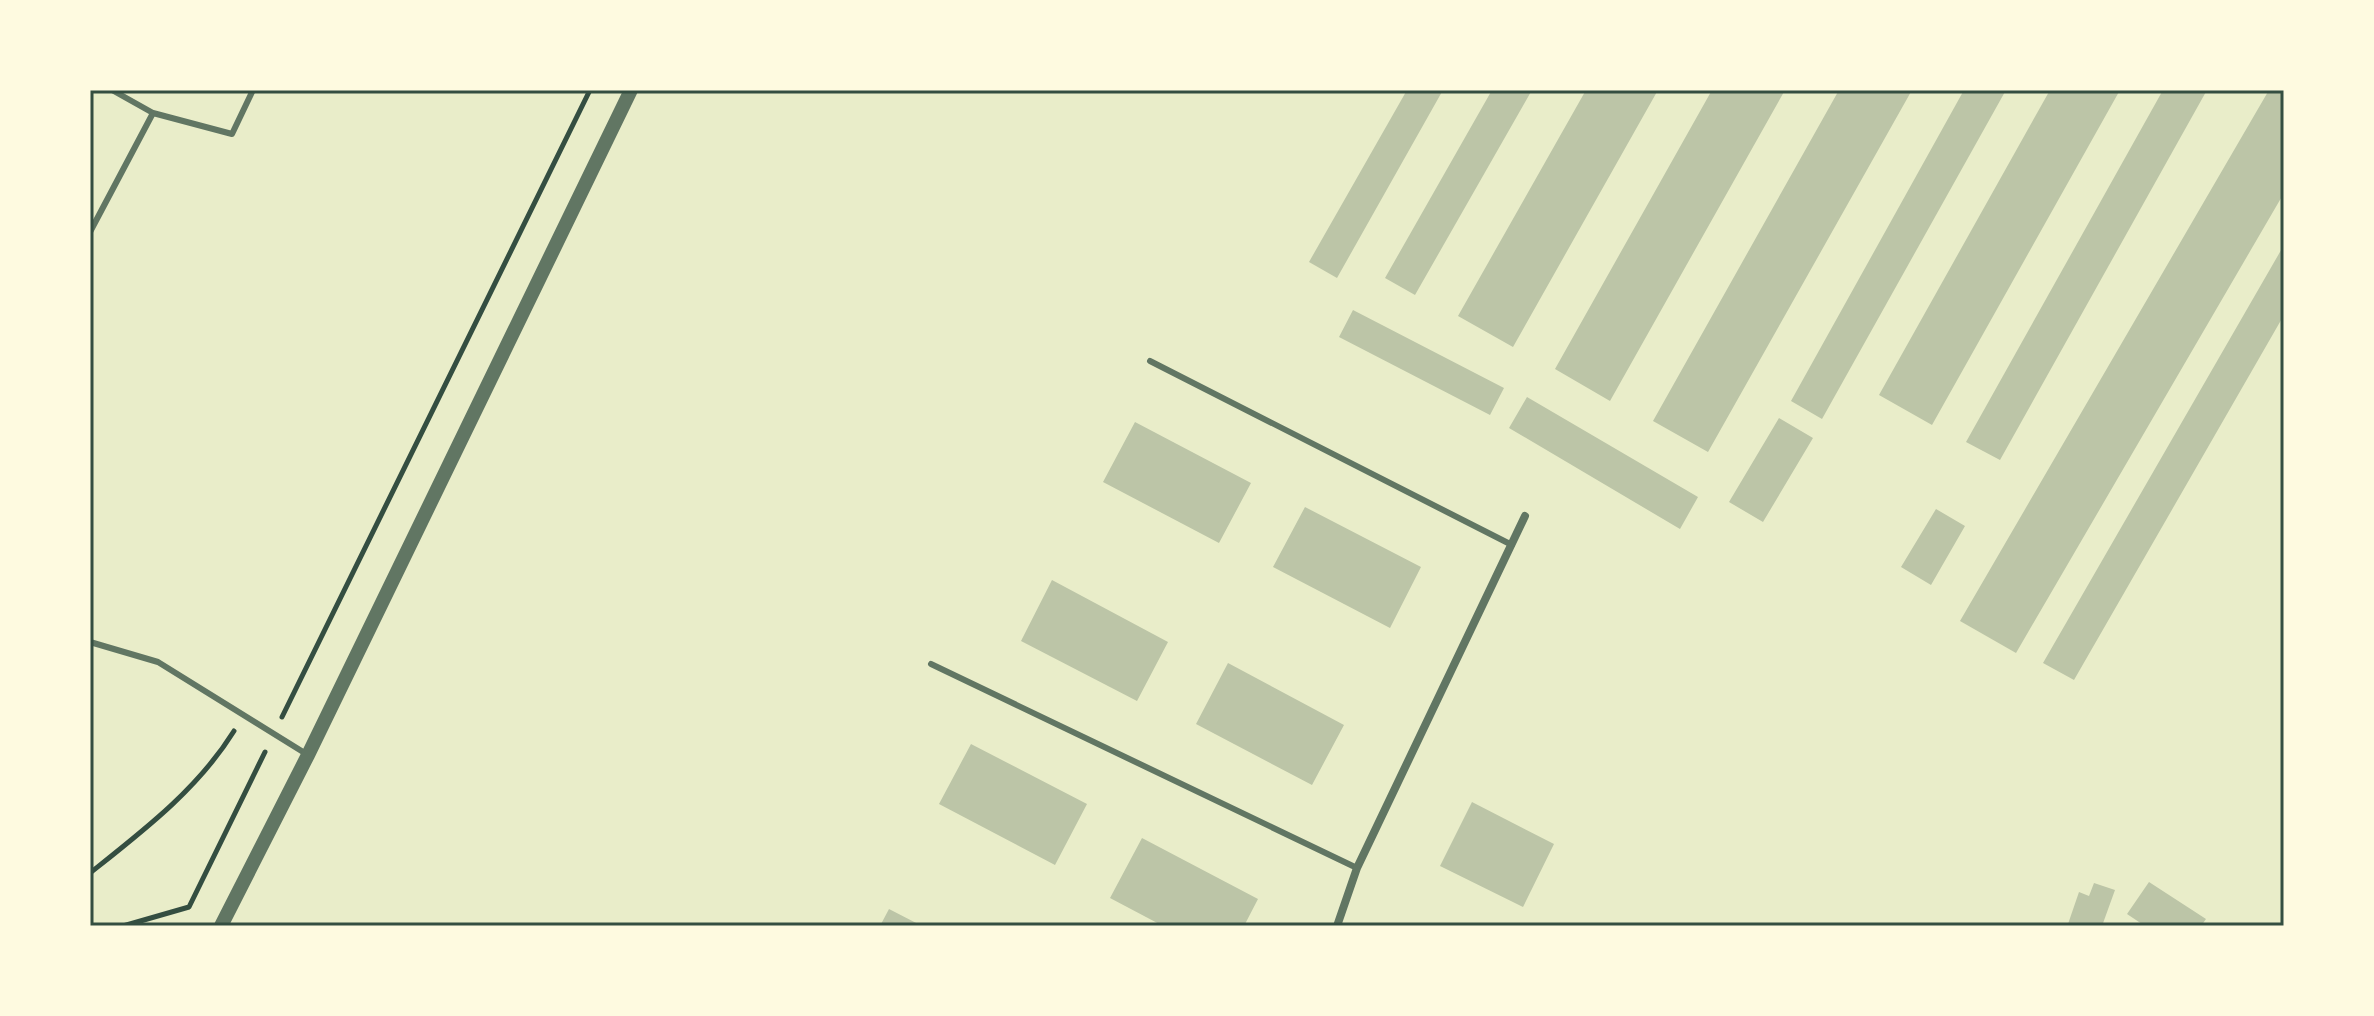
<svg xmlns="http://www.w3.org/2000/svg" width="2374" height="1016" font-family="'Noto Sans',sans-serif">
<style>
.building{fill:#bcc5a7}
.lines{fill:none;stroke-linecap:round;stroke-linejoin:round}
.path{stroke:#344e41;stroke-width:5}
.service{stroke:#617663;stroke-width:6}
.minor{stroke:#617663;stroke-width:8}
.tertiary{stroke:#617663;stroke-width:14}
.neatline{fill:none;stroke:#344e41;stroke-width:3}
</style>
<rect width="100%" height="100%" fill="#e9edc9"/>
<path class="building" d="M1407,90h36l-106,188 -28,-16z
M1492,90h40l-117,205 -30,-17z
M1586,90h72l-145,257 -55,-31z
M1712,90h73l-175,311 -55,-32z
M1839,90h73l-204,362 -55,-31z
M1964,90h42l-184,329 -31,-18z
M2050,90h70l-188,335 -53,-30z
M2163,90h44l-207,370 -34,-18z
M2269,90h15v103l-268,460 -56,-32z
M2284,245v70l-210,365 -31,-17z
M1353,310l151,78 -14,27 -151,-78z
M1527,397l171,100 -18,32 -171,-101z
M1779,418l34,20 -50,84 -34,-20z
M1135,422l116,61 -32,60 -116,-61z
M1305,507l116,60 -31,61 -117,-61z
M1936,509l29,17 -34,59 -30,-18z
M1052,580l116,62 -31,59 -116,-60z
M1228,663l116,62 -32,60 -116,-61z
M971,744l116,60 -32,61 -116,-61z
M1472,802l82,42 -31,63 -83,-41z
M1142,838l116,61 -14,27h-81l-53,-28z
M2149,882l57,37 -5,7h-56l-18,-12z
M2094,883l21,7 -13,36 -34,-2 11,-32 10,4z
M889,909l33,17h-42z"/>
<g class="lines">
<path class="path" d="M282,717l308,-627
M90,873c53,-42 108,-84 144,-142
M123,926l66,-19 76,-155"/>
<path class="service" d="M112,90l41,23 79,21 21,-44
M90,232l63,-119
M1150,361l362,184
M90,642l68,20 150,93
M931,664l426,204"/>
<path class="minor" d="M1337,926l20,-58 168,-352"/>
<path class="tertiary" d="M221,926l87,-171 323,-665"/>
</g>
<rect width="2374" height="1016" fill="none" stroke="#fefae0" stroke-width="184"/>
<rect x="92" y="92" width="2190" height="832" class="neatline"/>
</svg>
